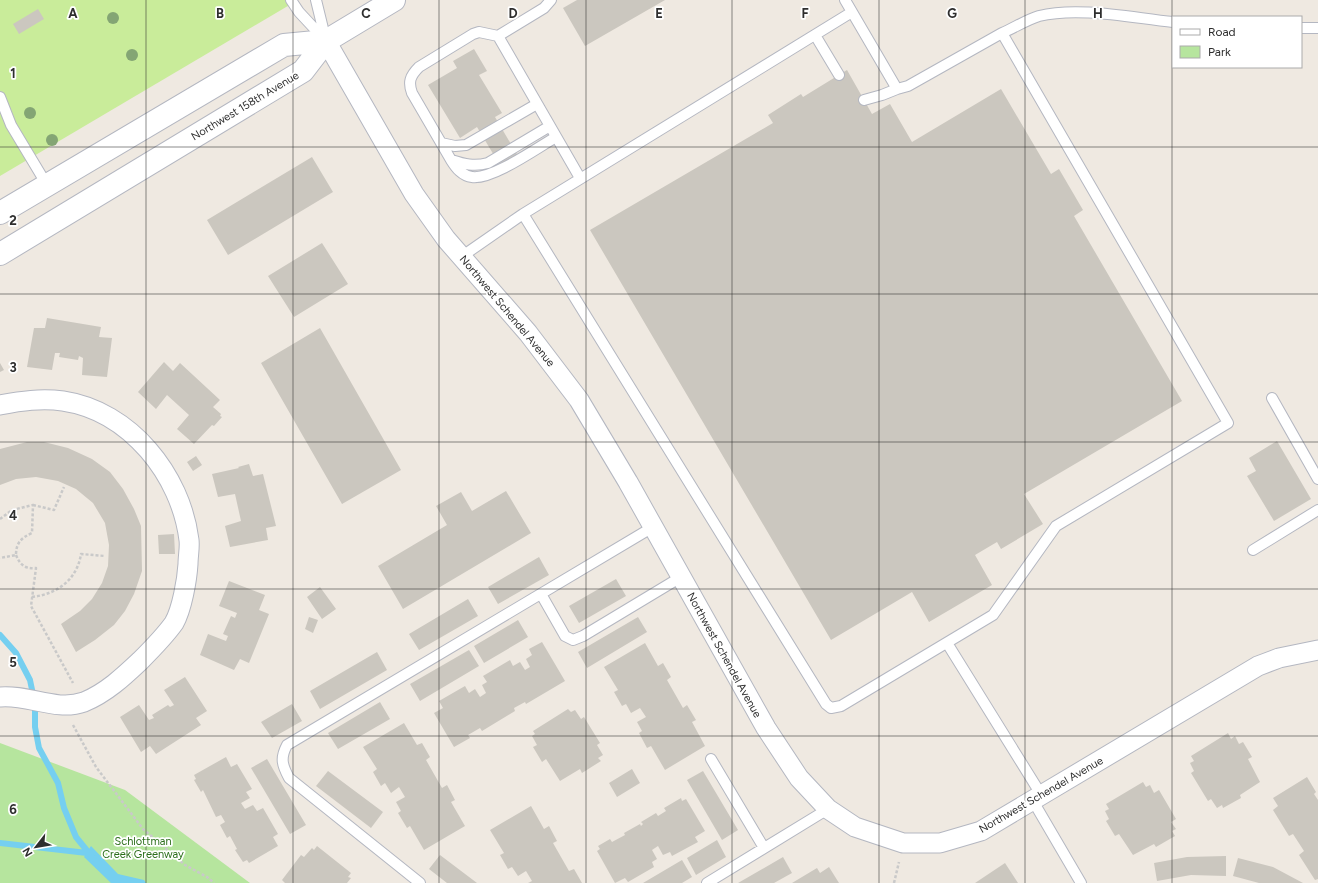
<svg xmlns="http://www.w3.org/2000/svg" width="1318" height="883" font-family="Figtree,sans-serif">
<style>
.green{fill:#b6e59e}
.pitch{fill:#c9ec9a}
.water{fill:#75cff0}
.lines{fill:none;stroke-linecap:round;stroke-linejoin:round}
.stream{stroke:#75cff0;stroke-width:6}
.building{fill:#cbc7bf}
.lane-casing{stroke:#b4b7c1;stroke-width:12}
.street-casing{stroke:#b4b7c1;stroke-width:21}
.secondary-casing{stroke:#b4b7c1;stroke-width:24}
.path{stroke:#c9c9c9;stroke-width:2.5;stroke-dasharray:3 2;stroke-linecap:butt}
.lane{stroke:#fff;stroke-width:10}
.street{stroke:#fff;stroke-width:19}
.secondary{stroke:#fff;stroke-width:22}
.tree{fill:#84a574}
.grid{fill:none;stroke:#2e2e2e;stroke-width:1;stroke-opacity:0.55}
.labels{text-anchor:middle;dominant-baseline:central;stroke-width:3.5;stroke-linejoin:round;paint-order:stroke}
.street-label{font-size:11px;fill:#2e2e2e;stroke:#fff}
.park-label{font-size:11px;fill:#2c6e1b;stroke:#fff}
.grid-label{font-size:13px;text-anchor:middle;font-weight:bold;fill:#2e2e2e;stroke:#fff;stroke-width:3.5;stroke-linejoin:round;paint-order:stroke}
</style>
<rect width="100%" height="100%" fill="#efe9e1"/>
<path class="green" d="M0,743l125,47 125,93h-250z"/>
<path class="pitch" d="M0,0h298l-298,176z"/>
<path class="water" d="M91,846l27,28 26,6 2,3h-35l-27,-26z"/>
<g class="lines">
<path class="stream" d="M0,635l16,18 14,27 5,24v23l4,21 19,35 6,25 12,29 17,21
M0,843l87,10"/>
</g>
<path class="building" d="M577,0h88l-80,46 -22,-38z
M38,9l6,10 -25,15 -6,-10z
M474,49l13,22 -8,4 23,38 -7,4 26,44 -17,11 -27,-45 -17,11 -32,-53 29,-17 -4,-7z
M847,70l25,44 18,-10 22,38 89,-53 50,85 8,-5 24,41 -9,6 108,185 -158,93 19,30 -42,25 -4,-7 -22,13 17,30 -63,37 -17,-30 -81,48 -241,-410 183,-107 -5,-8 33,-21 2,3z
M312,157l21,35 -105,63 -21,-35z
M322,243l26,41 -54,33 -26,-41z
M47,318l54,9 -2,10 13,1 -5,39 -25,-2 1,-17 -4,-2 -1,4 -19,-3 1,-4h-5l-3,17 -25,-3 7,-39h11z
M320,328l81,142 -59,34 -81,-141z
M164,362l9,9 7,-8 40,37 -7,7 8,7 -1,2 2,1 -8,9 -2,-1 -18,19 -17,-15 12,-14 -22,-20 -11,14 -18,-17z
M0,363l4,7 -4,2z
M1277,441l34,58 -37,22 -27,-45 9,-5 -7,-13z
M27,442h17l24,6 24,11 18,13 13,17 11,20 7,17 1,45 -8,23 -9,17 -11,14 -19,15 -19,12 -15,-28 19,-13 12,-12 10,-16 6,-17 1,-21 -4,-22 -12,-20 -17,-14 -18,-8 -22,-4 -20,2 -16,6v-36z
M196,456l6,9 -9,6 -6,-9z
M249,464l4,12 10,-2 13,52 -10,2 2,12 -38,7 -5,-21 16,-5 -6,-27 -17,3 -6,-23 27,-6 -1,-1z
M506,491l25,42 -128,76 -25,-43 69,-41 -11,-19 25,-14 11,19z
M174,534l1,20h-16l-1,-19z
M539,557l10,18 -51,29 -10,-17z
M616,579l10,17 -47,27 -10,-17z
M229,581l36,14 -6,15 10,4 -20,49 -9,-4 -6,11 -34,-15 8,-21 18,7 2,-5 -5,-2 8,-18 4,2 2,-5 -18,-7z
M320,587l16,22 -14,10 -15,-22z
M468,599l10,17 -59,34 -10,-16z
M309,617l9,3 -5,13 -8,-4z
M638,617l9,15 -60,36 -9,-16z
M518,620l10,17 -44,26 -10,-17z
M542,642l23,39 -39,23 -1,-2 -11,6 1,3 -33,20 -2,-3 -12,7 2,3 -16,9 -20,-34 9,-5 -4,-7 26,-15 4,7 6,-4 5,8 6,-4 -4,-8 5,-3 -4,-6 27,-16 3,6 7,-4 5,8 5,-3 -4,-8 6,-4 -3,-6z
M645,643l13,23 5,-3 8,14 -4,3 16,28 4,-3 9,15 -4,2 13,24 -40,24 -14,-24 -4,2 -8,-15 3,-2 -5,-9 9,-5 -6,-9 -9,5 -5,-9 -4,2 -8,-14 4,-2 -14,-23z
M469,650l10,16 -59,35 -10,-17z
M377,652l10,18 -67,39 -10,-18z
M185,677l22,34 -11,7 5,7 -45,29 -6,-8 -9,6 -21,-35 19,-12 10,15 5,-2 -2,-3 16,-10 2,2 4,-2 -10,-15z
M380,702l10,17 -52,30 -10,-16z
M292,704l10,17 -30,17 -11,-16z
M568,709l3,3 4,-2 6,9 3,-2 16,26 -3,2 6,10 -5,3 3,3 -19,12 -2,-4 -20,12 -14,-22 -4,3 -9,-15 4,-2 -5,-9 3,-2 -2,-3z
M404,723l13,22 5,-2 8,14 -4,3 16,28 5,-3 8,15 -4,2 14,24 -41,24 -14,-24 -3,2 -9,-15 3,-2 -5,-9 9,-5 -6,-10 -8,6 -6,-10 -4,3 -8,-14 4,-3 -14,-22z
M1228,733l3,6 4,-3 4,8 4,-2 9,15 -4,2 12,23 -20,13 1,3 -18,10 -1,-3 -5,3 -6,-9 -3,2 -17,-28 3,-2 -4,-8 4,-2 -3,-5z
M226,757l5,10 6,-3 15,25 -6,3 4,6 -9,5 4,6 8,-4 4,6 6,-3 15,26 -5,3 5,9 -29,17 -2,-3 -4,2 -8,-12 2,-1 -7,-13 -3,2 -7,-13 5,-3 -4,-7 -5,2 -13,-27 -2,2 -7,-12 2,-1 -2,-4z
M267,759l39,66 -16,9 -39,-66z
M632,769l8,14 -23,14 -8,-14z
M328,771l55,41 -12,16 -55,-42z
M703,771l35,59 -16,10 -35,-60z
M1307,777l9,15 -2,2 4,6v79l-3,1 -16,-25 5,-4 -11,-17 -4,2 -16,-26 5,-4 -5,-8z
M1143,782l3,5 4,-2 4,8 5,-3 17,29 -5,3 5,7 -4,2 3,5 -19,11 -2,-3 -21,11 -14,-21 -4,2 -9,-15 3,-2 -4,-8 4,-2 -3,-5z
M681,798l1,3 4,-2 19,32 -10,6 3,5 -26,14 -2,-4 -7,3 -5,-9 -6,4 5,9 -5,3 2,5 -26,15 -3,-4 -10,5 -18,-32 3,-2 -2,-3 12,-7 2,3 13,-7 -1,-2 16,-9 1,2 2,-2 -2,-2 15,-9 2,3 8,-5 -2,-3z
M531,806l13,23 5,-3 8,15 -4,2 16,28 5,-2 8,14h-54l4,-2 -6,-10 -8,5 -6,-9 -4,2 -8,-14 4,-2 -14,-23z
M717,840l9,17 -30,18 -9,-17z
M317,846l34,27 -3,4 3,1 -4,5h-62l-3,-3 19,-25 3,2 8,-9 2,2z
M440,855l37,28h-30l-18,-14z
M1226,856v20l-35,-1 -34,6 -3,-18 33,-6z
M783,857l9,16 -18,10h-36z
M1238,858l35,9 30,16h-44l-26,-7z
M682,860l10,17 -10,6h-39z
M1005,863l13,20h-43z
M829,867l10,16h-47l25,-15 3,5z"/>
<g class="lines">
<g class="lane-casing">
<path id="lane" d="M291,0l8,12 27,29
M316,0l10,41
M845,0l7,12
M1301,28h17
M1002,33c12,-5 24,-13 37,-17 40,-10 93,2 134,6
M815,35l24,40
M498,36l46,-28 7,-8
M0,97l11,28 36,60
M864,100l18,-5 15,-6
M550,126l-62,37c-14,4 -24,1 -37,-3l-39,-67c-4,-11 -2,-17 7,-26l54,-33 6,-2 19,4 82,142
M441,143l14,3 11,-1 71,-41
M451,160c5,8 11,16 21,17 20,3 65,-29 84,-40
M461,257l62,-43 329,-202 45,77 11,-3 94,-53 226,390 -172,103 -63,89 -152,91 -10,2 -5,-4 -303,-490
M1272,398l46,81
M1253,550l65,-40
M541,594l24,42 8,4 10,-4 98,-59
M947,643l95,153
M711,759l53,89
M1033,801l48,82
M420,883l-131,-105c-7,-13 -9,-20 -2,-33l366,-218
M707,883l121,-74"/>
</g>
<g class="street-casing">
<path id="street" d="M326,41l88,153 32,45 82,94 51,67 49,82 138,246 33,50 29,31 27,18 48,16h37l41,-12 277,-165 21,-8 39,-8
M0,405c21,-4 41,-7 63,-4 67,10 118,74 126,139 1,7 -1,16 -1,24 -1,16 -6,45 -14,59 -10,14 -22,26 -34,38 -17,16 -34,32 -56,41 -28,10 -56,-8 -84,-5"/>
</g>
<g class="secondary-casing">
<path id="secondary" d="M0,213l284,-168 42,-4
M0,254l303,-183 23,-30 68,-41"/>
</g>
<path class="path" d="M33,505l21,5 10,-23
M0,519l12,-9 21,-5 -1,28c-11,5 -16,10 -16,22l-16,3
M16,555c4,10 9,14 20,13l-5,38 42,77
M32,597c25,-3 45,-17 49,-43l24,2
M73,725l23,42 47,62 42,36 22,12 7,6
M894,883l5,-21"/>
<use href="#lane" class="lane"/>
<use href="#street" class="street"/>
<use href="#secondary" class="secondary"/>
</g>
<g class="tree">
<circle cx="113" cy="18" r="6"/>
<circle cx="132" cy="55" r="6"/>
<circle cx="30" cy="113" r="6"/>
<circle cx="52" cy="140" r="6"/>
</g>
<path class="grid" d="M146,0v883M293,0v883M439,0v883M586,0v883M732,0v883M879,0v883M1025,0v883M1172,0v883M0,147h1318M0,294h1318M0,442h1318M0,589h1318M0,736h1318"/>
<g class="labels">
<g class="street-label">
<text transform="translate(245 106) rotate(-31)">Northwest 158th Avenue</text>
<text transform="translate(507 311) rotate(50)">Northwest Schendel Avenue</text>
<text transform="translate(724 655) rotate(61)">Northwest Schendel Avenue</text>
<text transform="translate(1041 795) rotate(-30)">Northwest Schendel Avenue</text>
</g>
<g class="park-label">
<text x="143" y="841">Schlottman<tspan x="143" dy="13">Creek Greenway</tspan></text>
</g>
</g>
<g class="grid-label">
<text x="73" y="18">A</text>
<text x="220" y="18">B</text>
<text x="366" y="18">C</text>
<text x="513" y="18">D</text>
<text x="659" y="18">E</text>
<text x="805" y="18">F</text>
<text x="952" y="18">G</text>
<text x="1098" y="18">H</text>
<text x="13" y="78">1</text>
<text x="13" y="225">2</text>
<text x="13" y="372">3</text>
<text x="13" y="520">4</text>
<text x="13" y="667">5</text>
<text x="13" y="814">6</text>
</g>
<rect x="1172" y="16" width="130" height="52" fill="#ffffff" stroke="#ababab"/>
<rect x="1180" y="29" width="20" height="6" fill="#ffffff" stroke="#ababab"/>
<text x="1208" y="36" font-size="12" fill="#2e2e2e">Road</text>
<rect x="1180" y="46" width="20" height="12" fill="#b6e59e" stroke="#ababab"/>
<text x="1208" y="56" font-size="12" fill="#2e2e2e">Park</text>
<g transform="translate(36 847) rotate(239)" stroke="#ffffff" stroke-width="3" paint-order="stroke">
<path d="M0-3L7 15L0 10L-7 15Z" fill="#2e2e2e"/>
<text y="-6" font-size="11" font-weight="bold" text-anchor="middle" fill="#2e2e2e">N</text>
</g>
</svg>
